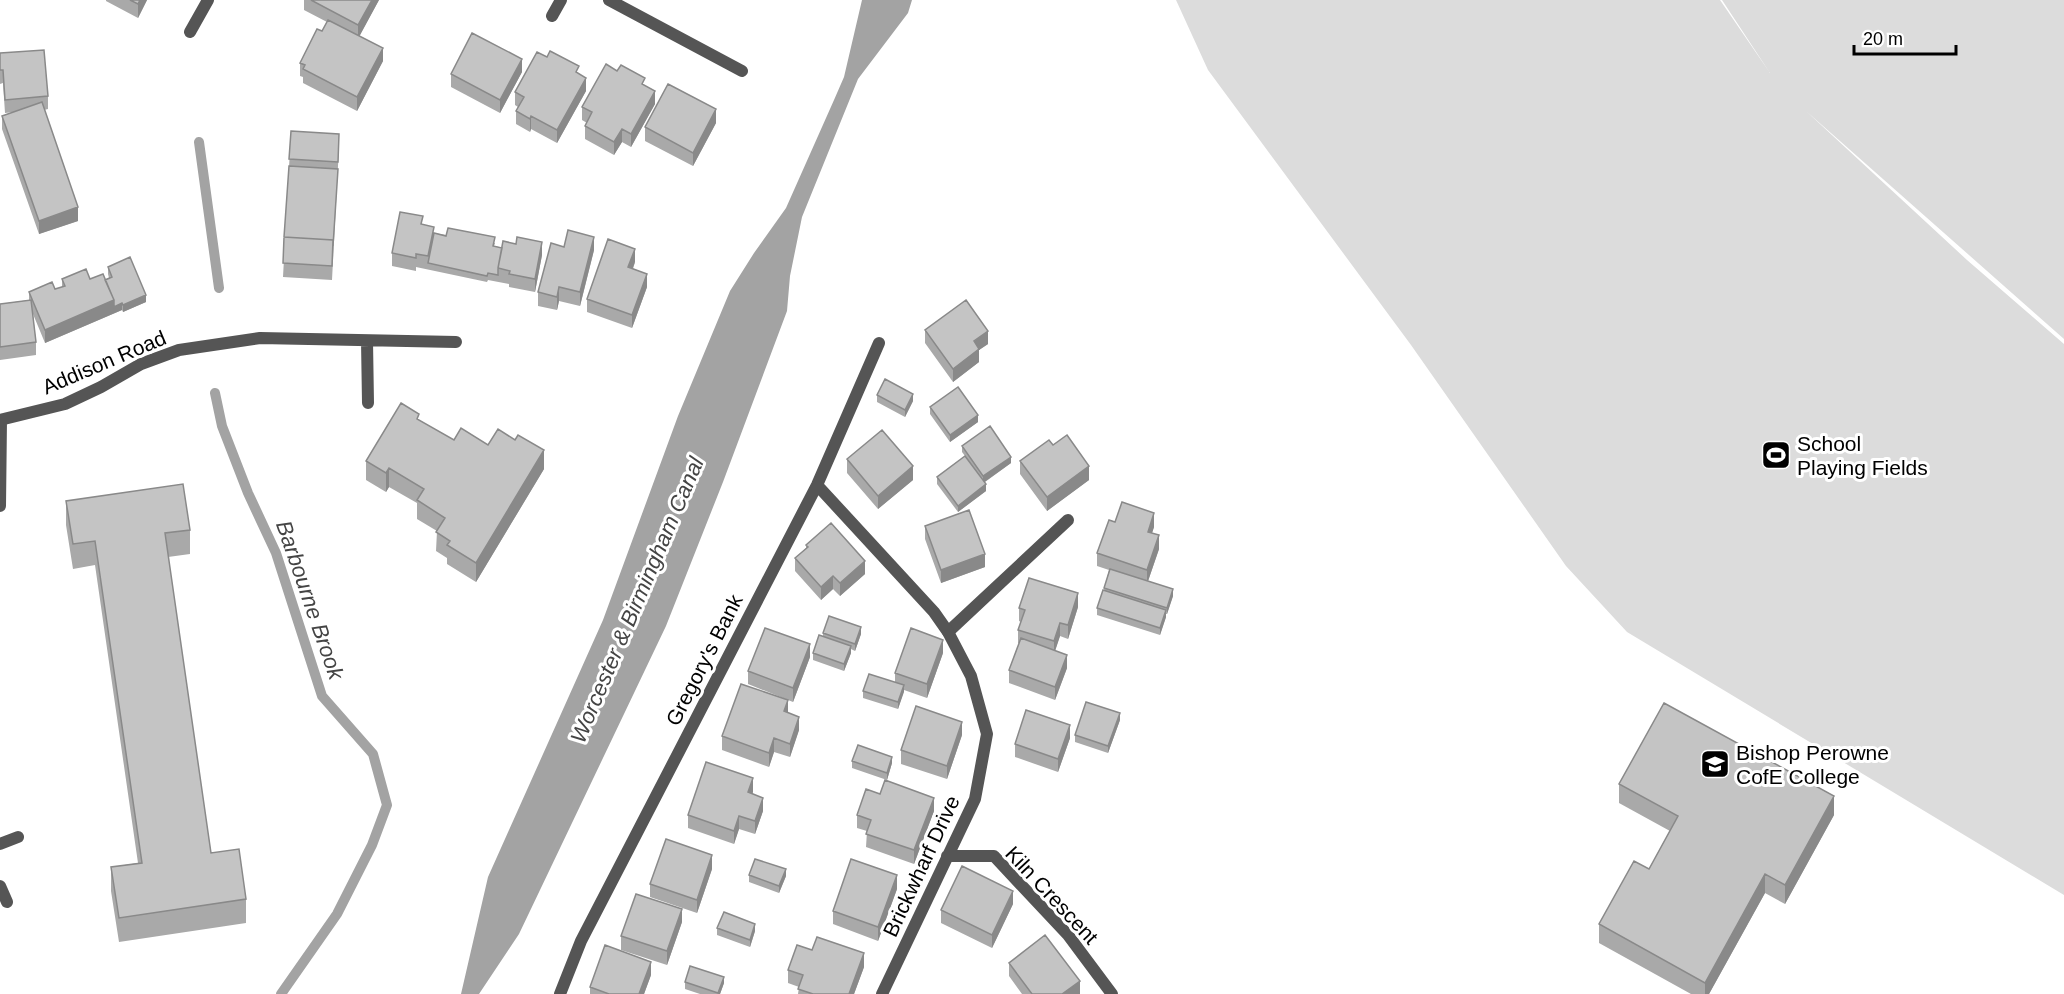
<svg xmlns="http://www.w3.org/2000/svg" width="2064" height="994" font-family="Arial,sans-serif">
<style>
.green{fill:#dcdcdc}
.water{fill:#a3a3a3}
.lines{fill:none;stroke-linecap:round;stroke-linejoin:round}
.stream{stroke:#a3a3a3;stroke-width:10}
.lane{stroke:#555;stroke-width:12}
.street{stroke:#555;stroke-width:12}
.wall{fill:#a9a9a9}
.shaded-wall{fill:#898989}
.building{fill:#c4c4c4;stroke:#898989;stroke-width:1.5}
.labels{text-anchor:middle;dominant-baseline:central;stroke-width:6;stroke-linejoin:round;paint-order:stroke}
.street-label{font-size:21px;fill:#000;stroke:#fff}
.poi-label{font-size:21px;fill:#000;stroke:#fff;text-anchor:start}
.water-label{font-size:22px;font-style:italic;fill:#444;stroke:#fff}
</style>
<rect width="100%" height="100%" fill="#fff"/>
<path class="green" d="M1176,0h544l50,73 -48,-73h342v339l-258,-228 161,149 97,84v551l-437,-263 -61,-66 -155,-221 -203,-275z"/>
<path class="water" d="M862,0h50l-4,13 -50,66 -56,138 -12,59 -3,35 -64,171 -57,144 -147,308 -40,60h-18l27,-117 115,-257 75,-204 52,-125 24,-38 32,-45 48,-108 10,-23z"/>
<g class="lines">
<path class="stream" d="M199,142l20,146
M215,393l7,33 26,67 28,60 46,143 51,58 14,51 -15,40 -35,69 -56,80"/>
<path class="lane" d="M948,632l120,-112"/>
<path class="street" d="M609,0l133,71
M552,16l9,-16
M190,32l18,-32
M367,341l1,62
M0,420l65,-16 36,-17 40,-23 38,-14 81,-12 196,4
M817,485l117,127 14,20 23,44 16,58 -12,65 -93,195
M0,506l1,-86
M0,844l18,-7
M947,856h47l74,79 44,59
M0,886l7,16
M560,994l21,-53 236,-456 62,-142"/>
</g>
<path class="wall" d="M106,0h41l-9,18 -32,-17z
M304,0h75l-20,36 24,25 -26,50 -54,-28v-6l-3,-1v-13l22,-32 5,-9 -23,-12z
M0,53l48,43v13l-4,1 34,111 -39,13 -37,-105v-13l12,-4 -9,1 -2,-30 -3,1z
M522,72l-22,41 -49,-26v-13z
M579,74l7,17 -29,52 -26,-14 -1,3 -14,-8v-13l2,-4 -3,-2v-13z
M645,86l10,18 -24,43 -9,-5 -8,13 -29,-16v-13l2,-3 -5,-3v-13z
M716,123l-23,43 -48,-25v-14z
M291,131l48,16 -7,133 -49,-3z
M423,225l11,8 61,10 -1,3 48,9 -7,37 -26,-5v-3l-21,-4 -1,2 -71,-15v4l-24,-5v-13z
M564,247l30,3 -14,56 -21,-5 -2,9 -19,-4v-14z
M635,262l-2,7 14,18 -15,41 -45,-16v-13z
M108,267l38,35 -23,10 -1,-2 -77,33 -12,-29 3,28v13l-36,5v-56l29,-4v-8l26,-3 7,-2v-8l43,1 4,-2 -1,-4z
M925,330l63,14 -9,6v12l-26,20 -28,-39z
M877,395l36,6 -8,16 -28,-15z
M930,407l48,15 -28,20 -20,-28z
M419,420l35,20 34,5 56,24 -68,113 -29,-18v-6l-11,-7 1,-20 -20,-12v-16l-28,-16 -3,5 -20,-12v-19z
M1053,445l36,35 -42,31 -27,-37v-13z
M962,446l49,17 -26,19 1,9 -28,21 -21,-28v-7l28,-21 -3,-4z
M847,459l66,21 -35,29 -31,-36z
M66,501l124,29v24l-22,3 43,296 35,46v24l-127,19 -8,-51v-24l27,-4 -43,-298 -22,4 -7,-44z
M1115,522l39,5 -2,6 7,16 -11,32 25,15 -6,18h-1v3l-6,18 -63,-20v-7l7,-18 5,-20 -12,-4v-13z
M925,526l60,41 -44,16 -16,-44z
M806,545l59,29 -25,22 -7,-7 -12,11 -26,-29v-13l11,-10z
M1078,607l-10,32 -8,-3 -5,15 12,17 -12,32 -46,-17v-13l10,-27h-1v-13l3,-8 -2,-1v-13z
M823,633l38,1 -6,17 -4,-2v4l-7,18 -31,-11v-7l10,-17z
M943,653l-16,45 -23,-8 -6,19 -35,-11v-7l32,-9v-9z
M810,657l-17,45 -45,-18v-13z
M788,713l11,17 -9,27 -16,-5 -5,15 -47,-17v-14z
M1120,720l-12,33 -33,-11v-7z
M962,735l-15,44 -46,-15v-14z
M1070,738l-12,34 -43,-15v-13z
M852,761l40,2 -5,17 -35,-12z
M1619,784l215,31 -49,89 -20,-11 -56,101h-18l-92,-51v-19l50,-55 21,-38 -51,-28z
M753,792l-1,2 11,17 -8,23 -16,-5 -5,15 -46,-16v-13z
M880,794l54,17 -20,53 -48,-17 1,-16 -10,-3v-13z
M712,869l-15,44 -47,-16v-13z
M749,875l37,1 -7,17 -30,-11z
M897,889l-19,52 -45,-17v-13z
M1013,904l-21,44 -51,-25v-13z
M682,922l-15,43 -46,-15v-14z
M717,928l38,3 -5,16 -33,-12z
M812,950l52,17 -10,27h-56l1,-7 -11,-4v-13z
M1009,963l71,31h-58l-13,-18z
M651,975l-7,19h-54v-7z
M685,982l39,1 -4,11h-20l-15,-5z"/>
<path class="shaded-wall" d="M140,0h7l-9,18v-14z
M372,0h7l-21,39v-14z
M383,48v13l-26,50v-14z
M522,59v13l-22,41v-13z
M586,78v13l-29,52v-13z
M655,91v13l-24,43v-13z
M716,109v14l-23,43v-13z
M531,116v13l-1,3v-13z
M622,129v13l-8,13v-13z
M78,207v14l-39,13v-13z
M594,237v13l-14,56v-14z
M542,242v13l-7,37v-13z
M635,249v13l-7,18v-13z
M647,274v13l-15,41v-13z
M559,287v14l-2,9v-13z
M146,295v7l-23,10v-7z
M114,300l8,3v7l-77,33v-13z
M988,331v13l-9,6v12l-26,20v-13l21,-28z
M913,394v7l-8,16v-7z
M978,415v7l-28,20v-7z
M544,450v19l-68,113v-19z
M1011,457v6l-28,20v-7z
M913,466v14l-35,29v-13z
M1089,466v14l-42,31v-14z
M389,468v19l-3,5v-19z
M986,484v7l-28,21v-6z
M1154,513v14l-6,18v-13z
M1159,535v14l-12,35v-14z
M985,554v13l-44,16v-13z
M865,561v13l-25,22v-13z
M833,576v13l-12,11v-13z
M1173,589v7l-6,18v-6z
M1078,593v14l-10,32v-14z
M1166,610v7l-6,18v-7z
M1060,623v13l-6,18v-13z
M861,627v7l-6,17v-7z
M943,640v13l-16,45v-14z
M810,644v13l-17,45v-14z
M851,646v7l-7,18v-7z
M1067,655v13l-12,32v-13z
M904,685v7l-6,17v-7z
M788,700v13l-4,-2z
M1120,713v7l-12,33v-7z
M799,717v13l-9,27v-13z
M962,722v13l-15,44v-13z
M1070,725v13l-12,34v-13z
M774,738v14l-5,15v-14z
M892,757v6l-5,17v-7z
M753,778v14l-5,13v-13z
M1834,796v19l-49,89v-19z
M763,798v13l-8,23v-13z
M934,798v13l-20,53v-14z
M739,816v13l-5,15v-13z
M712,855v14l-15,44v-13z
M786,869v7l-7,17v-7z
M1765,874v19l-56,101h-4v-11z
M897,875v14l-19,52v-14z
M1013,891v13l-21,44v-13z
M682,909v13l-15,43v-14z
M755,924v7l-5,16v-7z
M864,953v14l-10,27h-5z
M651,962v13l-7,19h-5z
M724,977v6l-4,11h-2z
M1080,981v13h-18z"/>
<path class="building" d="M130,0h10l-2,4z
M311,0h61l-14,25z
M328,20l55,28 -26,49 -54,-28 2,-4 -5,-2 17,-34 5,2z
M472,33l50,26 -22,41 -49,-26z
M44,50l4,46 -43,4 -2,-30h-3v-17z
M550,51l29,15 -3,6 10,6 -29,52 -26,-14 -1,3 -14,-8 8,-14 -9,-5 22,-40 10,5z
M606,64l11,7 4,-6 24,13 -3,6 13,7 -24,43 -9,-5 -8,13 -29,-16 7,-14 -10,-5z
M668,84l48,25 -23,44 -48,-26z
M42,102l36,105 -39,14 -37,-105z
M291,131l48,3 -1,28 -49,-3z
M289,166l49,3 -5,77v-6l-49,-3z
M400,212l23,4 -2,8 13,3 -6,29 -12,-2v4l-24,-5z
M448,228l47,9 -2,9 9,2 -4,20v7l-10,-2 -1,3 -59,-13 6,-30 12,3z
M568,230l26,7 -14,55 -21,-5 -2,10 -19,-5 13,-49 13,4z
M284,237l49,3 -1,26 -49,-3z
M517,237l25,5 -7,37 -26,-5 1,-3 -12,-3 5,-27 13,3z
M608,239l27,10 -7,18 19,7 -15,41 -45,-16z
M130,257l16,38 -23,10 -1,-2 -8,4v-7l-9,-20 7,-3 -4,-10z
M86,269l4,10 13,-5 11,26 -69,30 -16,-38 23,-10 3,7 10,-3 -3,-7z
M31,300l5,42 -36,5v-43z
M966,300l22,31 -14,10 5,8 -26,20 -28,-39z
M885,379l28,15 -8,16 -28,-15z
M958,387l20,28 -28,20 -20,-28z
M401,403l18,11 -2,5 37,21 7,-12 27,17 10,-16 17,11 3,-5 26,15 -68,113 -29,-18 3,-4 -14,-9 9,-14 -28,-18 7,-11 -35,-21 -3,5 -20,-12z
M990,426l21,31 -28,19 -21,-30z
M882,430l31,36 -35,30 -31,-37z
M1067,435l22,31 -42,31 -27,-36 29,-21 4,5z
M965,456l21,28 -28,22 -21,-29z
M183,484l7,46 -25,3 46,320 28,-4 7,50 -127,19 -8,-51 31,-4 -47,-322 -22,3 -7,-43z
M1122,502l32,11 -6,19 11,3 -12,35 -50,-17 12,-33 6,2z
M969,510l16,44 -44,16 -16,-44z
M831,523l34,38 -25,22 -7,-7 -12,11 -26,-29 13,-11 -2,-2z
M1110,569l63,20 -6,19 -63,-20z
M1029,578l49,15 -10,32 -8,-2 -6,18 -36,-11 7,-20 -6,-2z
M1103,590l63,20 -6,18 -63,-20z
M829,616l32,11 -6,17 -32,-11z
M765,628l45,16 -17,44 -45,-17z
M911,628l32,12 -16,44 -32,-11z
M819,635l32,11 -7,18 -31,-11z
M1021,638l46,17 -12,32 -46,-17z
M869,674l35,11 -6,17 -35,-11z
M741,684l47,16 -4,11 15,6 -9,27 -16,-6 -5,15 -47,-17z
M1086,702l34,11 -12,33 -33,-11z
M1664,703l170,93 -49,89 -20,-11 -60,109 -106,-59 35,-63 15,8 29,-53 -59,-32z
M916,706l46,16 -15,44 -46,-16z
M1026,710l44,15 -12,34 -43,-15z
M858,745l34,12 -5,16 -35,-12z
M706,762l47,16 -5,14 15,6 -8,23 -16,-5 -5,15 -46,-16z
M885,780l49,18 -20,52 -48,-16 5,-14 -14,-5 9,-26 14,5z
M666,839l46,16 -15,45 -47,-16z
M755,859l31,10 -7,17 -30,-11z
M851,859l46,16 -19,52 -45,-16z
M962,866l51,25 -21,44 -51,-25z
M636,894l46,15 -15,42 -46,-15z
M724,912l31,12 -5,16 -33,-12z
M1045,935l35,46 -18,13h-30l-23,-31z
M817,937l47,16 -15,41h-36l-15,-5 5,-14 -15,-5 9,-25 15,5z
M605,945l46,17 -12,32h-30l-19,-7z
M690,966l34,11 -6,16 -33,-11z"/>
<defs>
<g id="stadium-square" transform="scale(1.5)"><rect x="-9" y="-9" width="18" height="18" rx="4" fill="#000" stroke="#fff"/><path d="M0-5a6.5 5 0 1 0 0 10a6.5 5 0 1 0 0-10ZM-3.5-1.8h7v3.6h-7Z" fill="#fff"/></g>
<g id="school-square" transform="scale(1.5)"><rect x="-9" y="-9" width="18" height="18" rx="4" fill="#000" stroke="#fff"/><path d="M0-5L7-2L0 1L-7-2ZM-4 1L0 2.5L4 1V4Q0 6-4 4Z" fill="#fff"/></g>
</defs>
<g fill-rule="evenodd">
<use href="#stadium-square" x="1776" y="455"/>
<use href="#school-square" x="1715" y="764"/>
</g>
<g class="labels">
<g class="street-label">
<text transform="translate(104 362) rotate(-23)">Addison Road</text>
<text transform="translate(704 660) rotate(-63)">Gregory's Bank</text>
<text transform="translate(921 866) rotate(-65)">Brickwharf Drive</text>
<text transform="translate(1052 895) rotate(47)">Kiln Crescent</text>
</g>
<g class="poi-label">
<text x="1797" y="443">School<tspan x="1797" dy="24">Playing Fields</tspan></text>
<text x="1736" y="752">Bishop Perowne<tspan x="1736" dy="24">CofE College</tspan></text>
</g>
<g class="water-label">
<text transform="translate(310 600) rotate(71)">Barbourne Brook</text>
<text transform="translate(637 600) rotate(-67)">Worcester &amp; Birmingham Canal</text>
</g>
</g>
<path d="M1854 45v9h102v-9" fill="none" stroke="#000000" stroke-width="3"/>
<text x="1863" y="45" font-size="18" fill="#000000" stroke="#ffffff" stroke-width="4.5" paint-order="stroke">20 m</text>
</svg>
